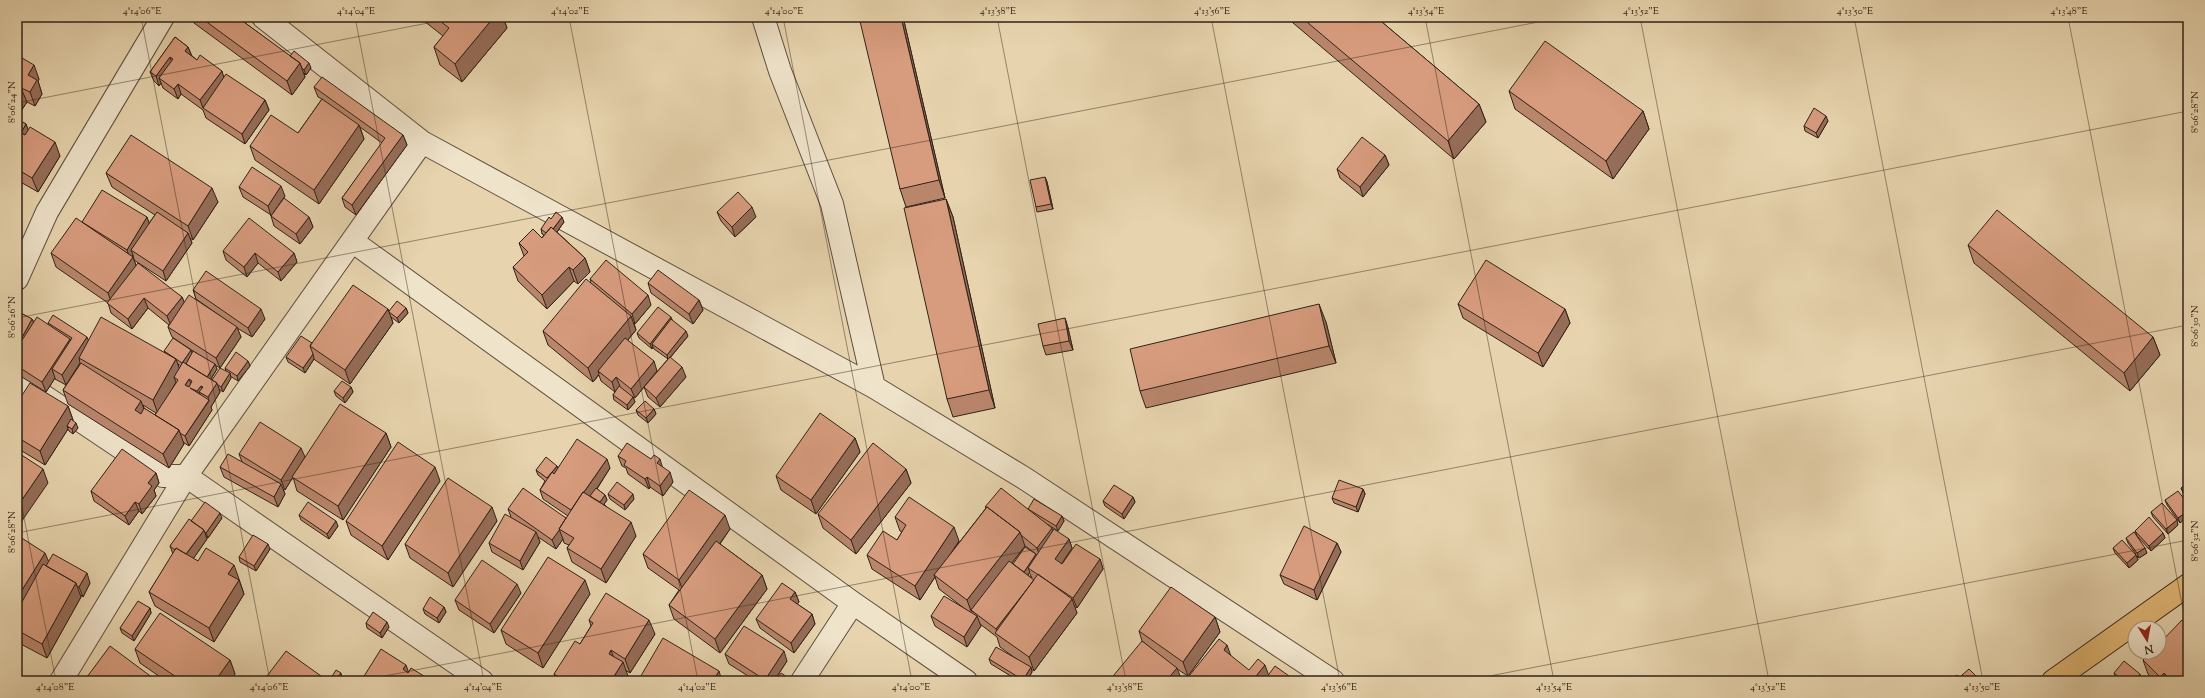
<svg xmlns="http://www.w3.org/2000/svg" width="2205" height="698" font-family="'Sorts Mill Goudy',serif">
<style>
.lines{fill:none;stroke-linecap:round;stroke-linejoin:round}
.minor-casing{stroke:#5e4e3e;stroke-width:24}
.major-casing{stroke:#312218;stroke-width:24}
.minor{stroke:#efe3ca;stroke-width:22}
.major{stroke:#e4ba77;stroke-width:22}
.wall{fill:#b9866c;stroke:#312218;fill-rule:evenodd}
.shaded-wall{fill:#966d58;stroke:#312218}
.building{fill:#d79c7e;stroke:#312218;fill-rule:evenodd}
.ticks{fill:none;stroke:#312218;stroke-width:1;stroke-opacity:0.45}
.neatline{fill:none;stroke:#312218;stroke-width:1.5}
.ticks-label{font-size:10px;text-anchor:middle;fill:#312218}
</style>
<rect width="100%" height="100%" fill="#e7d4ae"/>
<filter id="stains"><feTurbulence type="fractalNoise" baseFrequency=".005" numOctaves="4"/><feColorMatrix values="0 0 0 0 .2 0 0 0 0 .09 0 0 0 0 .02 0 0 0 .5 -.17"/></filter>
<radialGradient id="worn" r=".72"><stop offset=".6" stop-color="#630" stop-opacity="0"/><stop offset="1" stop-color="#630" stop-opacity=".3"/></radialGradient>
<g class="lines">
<g class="minor-casing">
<path id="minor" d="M263,17l159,125 452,245 150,91 309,203
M763,17l17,54 52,133 42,183
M352,241l501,362 113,78
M17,279l30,-67 116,-195
M17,378l146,98h23l296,205
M61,681l125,-205 236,-334
M802,681l51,-78"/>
</g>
<g class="major-casing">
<path id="major" d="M2053,681l135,-96"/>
</g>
<use href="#minor" class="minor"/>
<use href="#major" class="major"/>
</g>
<path class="wall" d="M192,17h45l53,39 21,12 -5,7 -2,-2 1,4 -13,18 -98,-72z
M419,17h84l4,11 -45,54 -22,-17 -6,-18 9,-11z
M903,17l42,181 -39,9 -6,-18z
M1286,17h90l103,87 7,18 -32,37z
M175,37l13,10 4,9 5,4 27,17 41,23 4,10 -24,34 -39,-26 -3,-8 -22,-16 -3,5 -15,-11 -2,-5 -2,3 -5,-5 -4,-9z
M17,55l22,24 -1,2 4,13 -7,12 -8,-4 -6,9 -4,-3z
M314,87l89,48 4,10 -51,70 -11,-8 -3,-9 40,-55 -22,-16 4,12 -45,65 -64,-44 -5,-14 48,-13 24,-34 -4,-2z
M1509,91l134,20 6,18 -36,50 -98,-70z
M17,119l9,5 2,6 32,26 -22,36 -21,-12z
M1828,121l-10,17 -13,-7 -1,-5z
M1385,155l4,10 -26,32 -23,-19 -3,-9z
M106,173l112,29 -25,38 -3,-2 2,5 -26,38 -32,-21 -1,-5 -1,2h1l3,9 46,31 2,5 42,18 -30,-21 -3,-9 72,29 -13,18 -15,-9 4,9 -21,31 -5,-3 2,4 -6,10 1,1 14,-9 -1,-3 23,-7 2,5 -12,15 -8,-5 1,2 -8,14 -4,-3 1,3 -9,15 1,3 -23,36 -6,-4 1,2 -15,24 -101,-64 -5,-14 17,-27 -14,22 -11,-6v-1l-9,14 -29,-18v-26l2,-4 -2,-1v-32l15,8 2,3 14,3v-2l40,17 77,13 -1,-2 28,2 7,2 -27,-18 -4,-10 1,-2 -21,-17 -16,21 -21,-16 -3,-10 -52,-36 -5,-14 31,-31 65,-5 2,6 6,-8 -43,-28zM178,364l3,2 -2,2zM143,405l13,8 -1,2 -11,-7z
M1045,177l2,5 6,27 -16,3 -1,-5z
M239,187l46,9 -7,10 31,11 4,10 -13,17 -26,-18 -3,-10v-1l-28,-18z
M946,199l7,18 42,191 -42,9 -6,-18z
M717,212l39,5 -21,20 -14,-16z
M551,219l13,3 -7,10 28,26 5,14 -12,12 -4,-3 -27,28 -29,-28 -5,-14 11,-11 -5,-13 23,-5 2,-3 -2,-1 -1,-5z
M1968,245l185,92 7,18 -30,36 -156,-128z
M223,251l71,2 3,9 -16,19 -23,-18 -11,14 -21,-17z
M590,279l61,26 -16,19 -1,-1 2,7 -8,10 29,31 -22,27 -2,-1 2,5 -7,8 -14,-10 -1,-5 2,-3 -14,-11 -2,-6 -6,7 -45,-37 -5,-14 48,-49z
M648,283l51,17 4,10 -10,14 -42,-31z
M1458,304l107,5 5,14 -27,44 -80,-49z
M406,308l2,5 -9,10 -8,-6 2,6 -43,61 -35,-24 -1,-1 -9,14 -17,-11 -2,-5 26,-14 76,-34 1,2z
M1065,318l3,10 5,22 -27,5 -3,-9z
M672,320l16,16 -18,22 16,19 -26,30 -12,-10 -4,-10 24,-28 -14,-10 -1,-2 -1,2 -13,-11 -2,-5z
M1326,322l10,41 -190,45 -6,-17z
M351,387l2,5 -8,11 -9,-7 -2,-5z
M17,403l51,3 5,14v1l5,7 -5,6 -4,-3 -1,-2 -23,36 -28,-17z
M654,409l2,5 -8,9 -10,-8 -2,-5z
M386,433l5,14 -48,73 -46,-29 -4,-14 -8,13 -2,-1 2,5 -7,13 -54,-30 -4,-10 22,-5 -3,-8 66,3z
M855,438l5,14 -44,62 -35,-24 -5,-14z
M618,456l45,11 10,15 -10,14 -13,-9 -1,2 -21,-15 -2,-6 -4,-2z
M557,466l1,2h52l-13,21 8,6 2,5 -3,4 32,32 -30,47 -34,-21 -5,-14 2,-3 -5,-2 -1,-4 -7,10 -18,-12 2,5 -17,28 -31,-18 -3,-9 22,-26 -3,-8 58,9 2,-2 -25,-17 -3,-9 5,-9 -7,-6 -2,-5z
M906,469l5,14 -55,71 -33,-26 -5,-14z
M156,473l3,10 -5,7 2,6 -14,18 -3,-3 -10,14 -35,-24 -3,-10z
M440,481l-52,79 -37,-25 -5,-14z
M2188,482v17l-5,-6 -2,-5z
M1363,489l2,5 -7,18 -24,-9 -2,-5z
M608,494l26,5 -9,11 -15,-11z
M1133,497l2,5 -11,17 -19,-13 -2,-5z
M2165,500l23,4 -8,19 -13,-18z
M985,507l43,2 34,7 2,5 -6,10 -11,-7 6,7 16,8 3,9 -10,16 38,-5 3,10 -26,39 -3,-2 3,7 -43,58 -3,-2 1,3 -5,9h-8l-28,-17 -2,-5 29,1 -18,-13 -3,-10 -17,-13 1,2 -14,21 -32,-21 -4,-10 38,-4 -30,-23 -4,-12 -15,23 -48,-31 -5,-14 30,-15 5,-8 -2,-1 -5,-14 64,24 -8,12 35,-45zM1024,545l12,9 -23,10 -1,-1 13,-17zM1029,572l3,6 -4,-3z
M2151,512l27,13 -10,9 -15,-17z
M299,515l39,11 -9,13 -28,-19z
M222,518l-14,20 -2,-2 1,3 -14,20 5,2 41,18 5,15 -30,48 -59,-36 -6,-14 24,-38 -3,-8 21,-25z
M497,521l-44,66 -43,-29 -5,-14z
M730,529l-10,15 42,31 5,14 -47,64 -46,-34 -5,-14 10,-15 -31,-22 -5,-14z
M2135,531l28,2 2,5 -14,13 -14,-15z
M2126,538l21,15 -8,5 -2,-2 1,4 -9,8 -14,-15 -2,-5 23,6 -8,-11z
M1337,543l4,9 -24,48 -33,-16 -4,-9z
M270,549l-14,22 -16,-9 -1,-5z
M49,562l41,21 -7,14 -2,-2v2l-34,61 -30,-16v-12z
M795,592l4,10 -2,2 15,10 3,10 -21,29 -34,-25 -4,-9z
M521,593l-27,40 -35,-23 -4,-10z
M590,594l-47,74 -37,-24 -5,-14z
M444,607l2,5 -7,11 -14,-9 -2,-5z
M150,608l1,5 -17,28 -12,-8 -2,-5z
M1215,617l5,15 -32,44 -11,-7 -35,-28 -3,-10z
M589,620l66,14 -25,39 -5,-3 3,6 -3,5h-68l-3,-7 26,-30 11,-18z
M366,623l23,4 -7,11 -15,-10z
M135,649l95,11 5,14 -5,7h-64l-26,-18z
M725,654l62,7 -13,20h-18l-27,-17z
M2143,660l45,21h-33l-7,-7z
M2114,673l27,6 -1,2h-20l-4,-3z
M1962,675l19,6h-17z
M267,676l61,5h-59z"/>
<path class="shaded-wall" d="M494,17h9l4,11 -45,54 -7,-18z
M901,17h2l42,181 -6,-18z
M188,47l4,10 -7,-6z
M170,57l3,9 -14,12 2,5 -2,3 -3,-10z
M300,63l5,14 -13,18 -5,-14z
M309,63l2,5 -5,7 -2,-5z
M34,65l5,14 -1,2 4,13 -7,12 -5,-14 -2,-17z
M222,71l3,10 -22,27 -3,-8z
M178,84l3,10 -3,5 -4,-10z
M21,88l6,14 -6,9 -4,-11v-5z
M265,100l4,10 -24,34 -3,-10z
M1479,104l7,18 -32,37 -6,-18z
M1643,111l6,18 -36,50 -7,-18z
M1826,116l2,5 -10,17 -2,-5z
M26,124l5,14 -10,-5z
M359,125l5,14 -45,65 -5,-14z
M403,135l4,10 -51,70 -4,-10z
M55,142l5,14 -22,36 -6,-14z
M1385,155l4,10 -26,32 -3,-10z
M1045,177l2,5 6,27 -2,-5z
M281,186l4,10 -14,20 -3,-10z
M212,188l6,14 -25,38 -5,-14z
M946,199l7,18 42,191 -6,-18z
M752,207l4,10 -21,20 -3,-10z
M147,217l3,9 -19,24 2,5 -3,4 -3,-9z
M309,217l4,10 -13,17 -4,-10z
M562,217l2,5 -13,18 -2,-5z
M188,233l4,10 -26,38 -3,-10z
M255,253l3,10 -11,14 -3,-10z
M294,253l3,9 -16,19 -3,-9z
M133,257l5,14 -25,36 -5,-14z
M585,258l5,14 -12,12 -5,-14z
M569,267l5,14 -27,28 -5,-14z
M648,295l3,10 -16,19 -3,-10z
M182,297l4,9 -15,20 -4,-10z
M144,298l4,10 -16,21 -4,-10z
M699,300l4,10 -10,14 -4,-10z
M1319,304l7,18 10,41 -7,-17z
M406,308l2,5 -9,10 -2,-5z
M261,309l4,10 -13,18 -4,-9z
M388,309l5,14 -43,61 -5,-14z
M1565,309l5,14 -27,44 -5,-14z
M631,316l5,14 -36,43 -2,-2 1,3 -6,8 -5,-14z
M671,317l2,5 -21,22 1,3 -1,2 -2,-5z
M1065,318l3,10 5,22 -4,-9z
M32,319l2,5 -12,22 -2,-5z
M237,327l4,10 -21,31 -4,-10z
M686,331l2,5 -20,24 -1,-5z
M87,337l4,10 -12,11 1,5 -14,22 -4,-10z
M2153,337l7,18 -30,36 -6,-18z
M70,339l4,9 -22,21 3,9 -9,14 -4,-10z
M191,350l2,5 -9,13 -2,-5z
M313,354l1,5 -9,14 -2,-5z
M176,359l5,14 -7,4 2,5 -18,32 -5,-14z
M248,361l2,5 -12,15 -1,-5z
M654,361l3,10 -22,27 -4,-9z
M215,364l2,5 -8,13 -2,-4z
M682,367l4,10 -26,30 -4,-9z
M230,373l1,5 -8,14 -2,-5z
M616,377l4,9 -5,6 -3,-10z
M189,379l4,9 -1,1 -7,-4z
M217,383l3,9 -9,15 1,3 -23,36 -4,-10 24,-35 -1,-4z
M201,386l4,9 -6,-3 3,7 -1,2 -4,-10z
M351,387l2,5 -8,11 -2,-5z
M633,397l2,5 -7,8 -1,-5z
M141,401l5,14 -6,9 -5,-14z
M68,406l5,14 -4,8 -2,-2 1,3 -23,36 -5,-14z
M654,409l2,5 -8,9 -2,-5z
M76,423l2,5 -5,6 -1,-5z
M179,430l5,14 -15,24 -6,-14z
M386,433l5,14 -48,73 -5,-14z
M855,438l5,14 -44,62 -5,-14z
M301,448l4,9 -20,33 -4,-10z
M607,459l3,9 -20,31 -19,12z
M660,459l3,10 -6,-6z
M557,466l2,5 -12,7z
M435,467l5,14 -52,79 -6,-14z
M43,469l5,14 -31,45v-21z
M906,469l5,14 -55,71 -5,-14z
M670,472l3,10 -10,14 -3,-10z
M156,473l3,10 -5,7 2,6 -14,18 -3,-10 9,-21z
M647,477l3,10 -1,2 -4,-10z
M281,484l4,10 -7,13 -4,-10z
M1363,489l2,5 -7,18 -2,-5z
M633,494l1,5 -9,11 -1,-5z
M605,495l2,5 -7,10 -2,-5z
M1133,497l2,5 -11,17 -2,-5z
M135,502l4,9 -10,14 -4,-9z
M492,507l5,14 -44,66 -5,-14z
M2188,511v6l-8,6 -2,-5z
M220,513l2,5 -14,20 -2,-5z
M725,515l5,14 -46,65 -5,-14z
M1062,516l2,5 -6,10 -2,-5z
M2177,520l1,5 -10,9 -2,-5z
M336,521l2,5 -9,13 -2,-5z
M631,522l5,14 -30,47 -5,-14z
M954,527l5,14 -23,35 -2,-1 1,2 -15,23 -5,-14z
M1052,528l4,10 -16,19 -3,-9z
M559,529l4,10 -7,10 -4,-9z
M204,530l3,9 -19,27 -3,-10z
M536,532l4,10 -17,28 -3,-9z
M1020,532l5,14 -51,66 -3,-1 -4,-11z
M2163,533l2,5 -14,13 -2,-5z
M1069,539l3,9 -14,21 -3,-10z
M1337,543l4,9 -24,48 -3,-10z
M268,544l2,5 -14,22 -2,-5z
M2145,548l2,5 -8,5 -2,-5z
M45,553l6,14 -34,53v-22z
M1036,554l2,5 -10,9 2,4 -4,5 -2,-5z
M2136,555l2,5 -9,8 -2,-5z
M1100,559l3,10 -26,39 -4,-10z
M234,565l5,14 -6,9 -5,-14z
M87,573l3,10 -7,14 -4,-10z
M762,575l5,14 -47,64 -5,-14z
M239,580l5,14 -30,48 -5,-14z
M585,580l5,14 -47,74 -5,-15z
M1034,580l3,9 -39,46 -2,-6z
M76,583l5,14 -34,61 -5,-14z
M517,584l4,9 -27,40 -4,-9z
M795,592l4,10 -5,6 -4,-9z
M1072,599l5,14 -43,58 -5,-14z
M444,607l2,5 -7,11 -2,-5z
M150,608l1,5 -17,28 -2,-5z
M812,614l3,10 -21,29 -3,-10z
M977,616l4,10 -14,21 -3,-10z
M1215,617l5,15 -32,44 -5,-14z
M649,620l6,14 -25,39 -5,-14z
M387,622l2,5 -7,11 -2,-5z
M1227,645l5,14 -8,-9z
M611,650l5,14 -7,-10z
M784,651l3,10 -13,20h-8l-1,-1z
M230,660l5,14 -5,7h-15z
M623,662l5,14 -3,5h-14z
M406,665l5,14 -8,-10z
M1265,665l5,14 -1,2h-17z
M1031,667l1,5 -5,9h-4v-1z
M1177,668l5,13h-16z
M719,671l3,10h-9z
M341,673l1,5 -1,3h-6z
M2164,673l3,8h-6l-1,-4z
M2140,674l1,5 -1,2h-6z"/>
<path class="building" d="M200,17h37l63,46 -13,18z
M435,17h59l-39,47 -21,-17 15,-19z
M859,17h42l38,163 -39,9z
M1301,17h75l103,87 -31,37z
M175,37l13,10 -3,4 12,9 3,-5 22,16 -22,29 -22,-16 -4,5 -15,-11 14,-19 -3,-2 -14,19 -6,-4z
M1545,41l98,70 -37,50 -97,-70z
M294,51l15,12 -5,7 -2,-2 -2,-5 -10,-7z
M17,55l17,10 -6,10 9,5 -7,12 -9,-4 -4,7z
M226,74l39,26 -23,34 -39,-26z
M322,77l81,58 -51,70 -10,-7 43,-60 -71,-51z
M322,99l37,26 -45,65 -64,-44 21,-31 27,18z
M1814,108l12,8 -10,17 -12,-7z
M17,119l9,5 -5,9 4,2 5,-8 25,15 -23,36 -15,-9z
M131,135l81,53 -24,38 -82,-53z
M1362,137l23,18 -25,32 -23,-18z
M252,167l29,19 -13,20 -29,-19z
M1045,177l6,27 -15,3 -6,-27z
M102,190l45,27 -20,33 -45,-28z
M738,192l14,15 -20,20 -15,-15z
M284,198l25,19 -13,17 -25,-18z
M946,199l43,191 -42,9 -43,-191z
M1997,210l156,127 -29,36 -156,-128z
M157,212l31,21 -25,38 -32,-21z
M556,212l6,5 -9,12 -2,-2 -5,6 -5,-4 8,-12 2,2z
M76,218l57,39 -25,36 -57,-40z
M249,218l45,35 -16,19 -23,-19 -11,14 -21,-16z
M551,227l34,31 -12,12 -4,-3 -27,28 -29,-28 15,-15 -9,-9 14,-14 9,9z
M606,260l42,35 -16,19 -42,-35z
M1486,260l79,49 -27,44 -80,-49z
M138,263l44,34 -15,19 -23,-18 -16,21 -21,-16z
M658,270l41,30 -10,14 -41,-31z
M206,271l55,38 -13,19 -55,-38z
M586,279l45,37 -43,52 -45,-37z
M353,285l35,24 -43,61 -35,-24z
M189,295l48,32 -21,31 -48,-31z
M397,301l9,7 -9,10 -8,-6v-1z
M1319,304l10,42 -189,45 -10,-42z
M658,307l13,10 -21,27 -13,-11z
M17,311l15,8 -12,22 -3,-2z
M53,315l34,22 -25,38 -10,-6 20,-31 -24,-15z
M37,317l33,22 -28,43 -25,-16v-18z
M101,317l75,42 -23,41 -74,-42z
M1065,318l4,23 -26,5 -5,-22z
M671,319l15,12 -19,24 -15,-11z
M301,336l11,7 -2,3 3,8 -10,14 -17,-11z
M173,338l18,12 -9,13 -18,-12z
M625,338l29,23 -23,28 -15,-12 -4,5 -14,-11z
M193,351l22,13 -8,13 -21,-13z
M236,352l12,9 -11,15 -12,-8z
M670,357l12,10 -26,31 -12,-11z
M183,362l34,21 -9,14 -9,-5 4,-5 -2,-1 -4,5 -7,-3 19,12 -24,36 -5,-3 -1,-3 -24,-15 23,-35 -4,-3zM189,379l3,2 -3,6 -4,-2z
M81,363l60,38 -6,9 6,4 3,-6 35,22 -16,24 -100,-64z
M220,368l10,5 -9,14 -4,-3v-1l-5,-3z
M342,381l9,6 -8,11 -9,-7z
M30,383l38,23 -28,45 -23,-14v-34z
M619,386l14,11 -6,8 -14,-10z
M645,401l9,8 -8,9 -10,-8z
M340,404l46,29 -48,73 -46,-29z
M820,413l35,25 -44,62 -35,-24z
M71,419l5,4 -4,6 -5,-3z
M260,422l41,26 -20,32 -42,-26z
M577,439l30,20 -23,33h-1l-12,18 -31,-20 12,-18 2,2z
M398,442l37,25 -53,79 -36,-25z
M627,443l24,16 3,-4 6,4 -3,4 13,9 -10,14 -13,-9 -2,2 -21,-14 2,-4 -8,-5z
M873,443l33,26 -55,71 -33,-26z
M122,449l34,24 -8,10 4,3 -13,18 -4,-2 -10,14 -34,-25z
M17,452l26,17 -26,38z
M228,454l53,30 -7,13 -54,-30z
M546,457l11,9 -10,12 -11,-8z
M448,478l44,29 -44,66 -43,-29z
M1339,480l24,9 -7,18 -24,-9z
M617,482l16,12 -9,11 -16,-11z
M2188,482v15l-7,-9z
M1114,485l19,12 -11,17 -19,-13z
M523,488l43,30 -7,11h1l-8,11 -44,-31z
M596,488l9,7 -5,7 -10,-6z
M1001,488l51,40 -15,20 -16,-13 -1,-3 -33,-25h-2z
M689,490l36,25 -46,65 -36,-26z
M2178,491l10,13v7l-10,7 -13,-18z
M583,492l48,30 -30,47 -34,-21 7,-10 -15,-9z
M909,497l45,30 -39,59 -48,-31 16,-24 14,9 9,-15 -11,-8z
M1034,499l28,17 -6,10 -28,-17z
M205,502l15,11 -14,20 -2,-2v-1l-13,-9z
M308,502l28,19 -9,13 -28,-19z
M2162,503l15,17 -11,9 -15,-17z
M987,507l33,25 -53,68 -33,-25z
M505,514l31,18 -16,29 -31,-18z
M2149,517l14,16 -14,13 -14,-15z
M189,519l15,11 -18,24 -10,-6 -1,2 -5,-4z
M1304,526l33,17 -23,47 -34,-15z
M1054,529l15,10 -14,20 7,5 14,-20 24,15 -27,39 -45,-30z
M2134,532l11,16 -8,5 -11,-15z
M17,535l28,18 -28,45z
M253,535l15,9 -14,22 -15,-9z
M2122,540l14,15 -9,8 -14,-15z
M716,541l46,34 -47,64 -46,-34z
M1025,547l11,7 -12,18 -11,-8z
M176,548l22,13 8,-13 28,17 -6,9 11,6 -30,48 -60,-36z
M53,554l34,19 -8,14 -2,-1 -1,-3 -30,-17z
M548,557l37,23 -47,73 -37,-23z
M482,560l35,24 -27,40 -35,-24z
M1009,561l25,19 -38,49 -25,-19z
M43,564l33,19 -34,61 -25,-14v-19z
M1038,574l34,25 -43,58 -34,-24z
M782,583l13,9 -5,7 22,15 -21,29 -35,-24z
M1171,587l44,30 -32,45 -44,-31z
M606,593l43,27 -24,39 -14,-9 -2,4 14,8 -12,19h-46l-11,-7 21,-33 5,3 13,-21 -4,-3z
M944,596l33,20 -13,21 -33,-21z
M430,597l14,10 -7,11 -14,-9z
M138,601l12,7 -18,28 -12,-8z
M373,612l14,10 -7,11 -14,-10z
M160,613l70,47 -15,21h-33l-47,-32z
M2182,620l6,6v55h-16l-8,-8 -4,4 -17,-17 8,-8h8v-8z
M744,626l40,25 -19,29 -40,-26z
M663,638l56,33 -6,10h-75z
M1219,639l8,6 -3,5 25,20 9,-11 7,6 -13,16h-67z
M1142,641l35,27 -11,13h-57z
M110,646l47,35h-73z
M996,647l35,20 -8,13 -34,-21z
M381,649l25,16 -3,4 5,4 3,-5 16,10 -2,3h-64z
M286,651l42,30h-54l-7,-5z
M2124,661l16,13 -6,7h-10l-10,-8z
M1275,666l21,15h-32z
M1969,669l12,12h-14l-5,-6z
M336,670l5,3 -6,8h-6z
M781,673l12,8h-18z
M1957,675l6,6h-13z
M251,676l6,5h-10z"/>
<path class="ticks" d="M141,17l129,664M355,17l129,664M569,17l129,664M783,17l129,664M997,17l129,664M1211,17l129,664M1425,17l129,664M1640,17l129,664M1854,17l129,664M2068,17l120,618M17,103l442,-86M17,318l1547,-301M17,482l39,199M17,533l2171,-422M359,681l1829,-356M1464,681l724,-141"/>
<rect width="2205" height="698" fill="none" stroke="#e7d4ae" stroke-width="44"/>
<g transform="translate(2147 640) rotate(169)"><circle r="19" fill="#efe3ca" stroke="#a39683"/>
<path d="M0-3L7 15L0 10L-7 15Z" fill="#8f2418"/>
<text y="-6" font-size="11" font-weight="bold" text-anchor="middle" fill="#312218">N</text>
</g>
<rect x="22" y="22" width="2161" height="654" class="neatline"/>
<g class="ticks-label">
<text x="142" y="14">4°14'06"E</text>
<text x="356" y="14">4°14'04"E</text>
<text x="570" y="14">4°14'02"E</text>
<text x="784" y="14">4°14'00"E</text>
<text x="998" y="14">4°13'58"E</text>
<text x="1212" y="14">4°13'56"E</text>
<text x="1426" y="14">4°13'54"E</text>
<text x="1641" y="14">4°13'52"E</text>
<text x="1855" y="14">4°13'50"E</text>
<text x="2069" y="14">4°13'48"E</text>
<text transform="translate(11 102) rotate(-90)" y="4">8°06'24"N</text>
<text transform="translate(2194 112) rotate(-90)" y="4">8°06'28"N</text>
<text transform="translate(11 317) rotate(-90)" y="4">8°06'26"N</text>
<text transform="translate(2194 326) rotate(-90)" y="4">8°06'30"N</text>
<text transform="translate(11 532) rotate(-90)" y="4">8°06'28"N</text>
<text transform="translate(2194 541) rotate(-90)" y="4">8°06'32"N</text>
<text x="55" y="690">4°14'08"E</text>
<text x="269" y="690">4°14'06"E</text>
<text x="483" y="690">4°14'04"E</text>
<text x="697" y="690">4°14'02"E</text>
<text x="911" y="690">4°14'00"E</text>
<text x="1125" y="690">4°13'58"E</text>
<text x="1339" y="690">4°13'56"E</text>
<text x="1554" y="690">4°13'54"E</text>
<text x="1768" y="690">4°13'52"E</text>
<text x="1982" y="690">4°13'50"E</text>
</g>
<rect width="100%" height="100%" filter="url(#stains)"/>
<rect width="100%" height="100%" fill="url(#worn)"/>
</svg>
